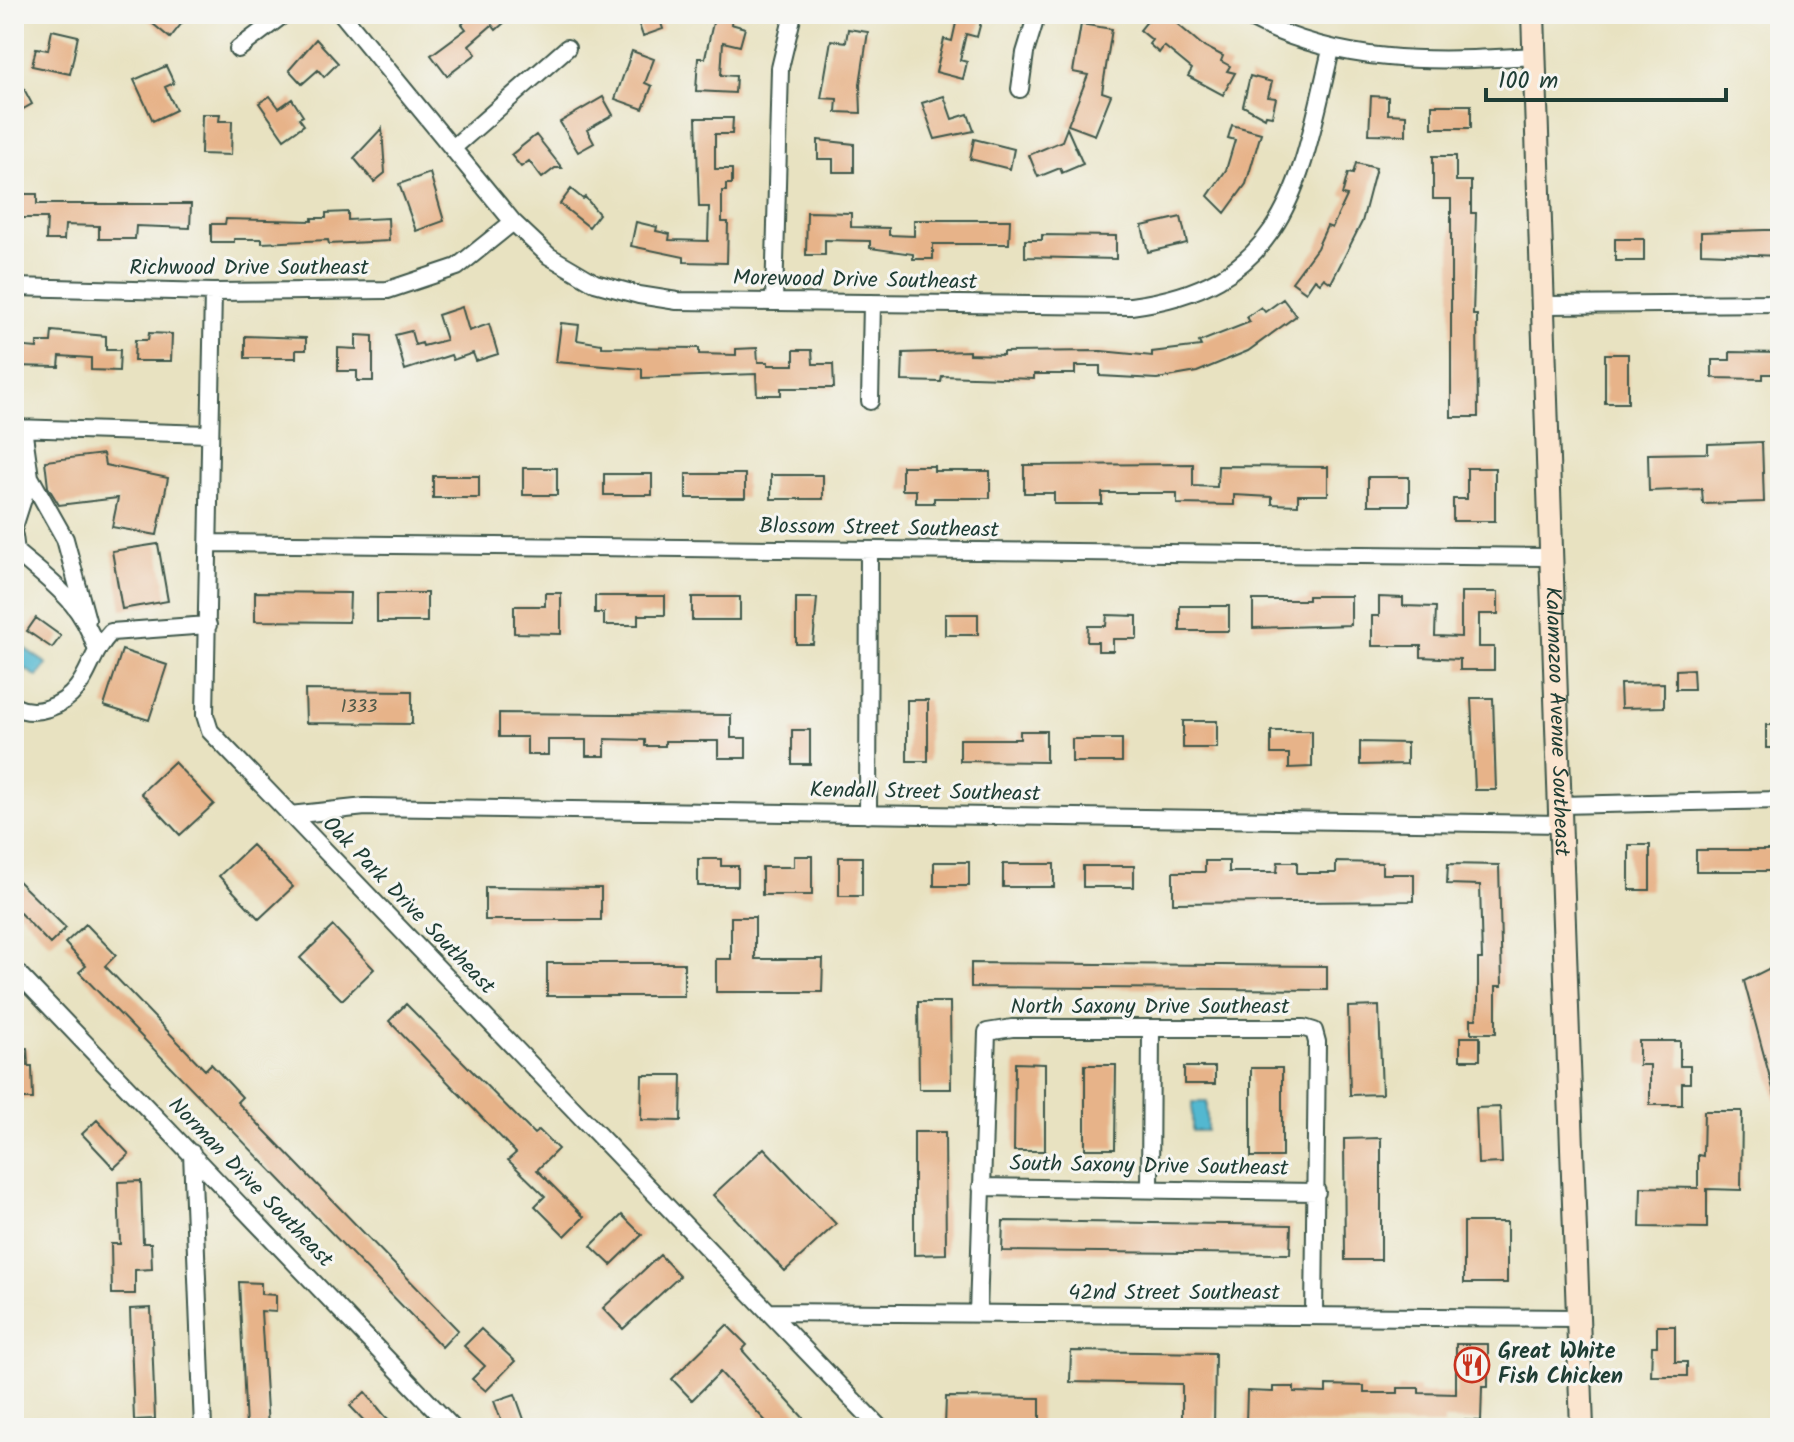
<svg xmlns="http://www.w3.org/2000/svg" width="1794" height="1442" font-family="Kalam,sans-serif">
<style>
.water{fill:#52b8d0;stroke:#387a82;stroke-width:2}
.building{fill:#e7b389}
.lines{fill:none;stroke-linecap:round;stroke-linejoin:round}
.minor-casing{stroke:#3d5649;stroke-width:20}
.secondary-casing{stroke:#3d5649;stroke-width:26}
.minor{stroke:#fff;stroke-width:16}
.secondary{stroke:#fbe5cf;stroke-width:22}
.labels{text-anchor:middle;dominant-baseline:central;stroke-width:6;stroke-linejoin:round;paint-order:stroke}
.number-label{font-size:18px;fill:#515a49}
.street-label{font-size:22px;fill:#1f3d34;stroke:#f6f6f2}
.poi-label{font-size:22px;font-weight:bold;fill:#1f3d34;stroke:#f6f6f2;text-anchor:start}
</style>
<rect width="100%" height="100%" fill="#f6f6f2"/>
<filter id="ink" filterUnits="userSpaceOnUse"><feTurbulence type="fractalNoise" baseFrequency=".0125" numOctaves="2"/><feDisplacementMap in="SourceGraphic" scale="16" xChannelSelector="R" yChannelSelector="G"/><feConvolveMatrix kernelMatrix="1 2 1 2 8 2 1 2 1" color-interpolation-filters="sRGB"/></filter>
<filter id="wash" filterUnits="userSpaceOnUse"><feTurbulence type="fractalNoise" baseFrequency=".006" numOctaves="4" result="noise"/><feDisplacementMap in="SourceGraphic" scale="32" xChannelSelector="R" yChannelSelector="G"/><feGaussianBlur stdDeviation="1.8" result="paint"/><feColorMatrix in="noise" values="0 0 0 0 0 0 0 0 0 0 0 0 0 0 0 0 0 1.4 0 .05"/><feComposite in="paint" operator="in"/></filter>
<g filter="url(#wash)">
<rect width="100%" height="100%" fill="#e8e2c1"/>
<path class="water" d="M14,641l33,23 -10,13 -23,-16z
M1192,1102h15v29h-15z"/>
<g id="blocks">
<path class="building" d="M141,14h43l-6,6 4,3 -12,15z
M473,14h41l-18,16 -4,-5 -23,20 7,9 -29,22 -16,-21 35,-26 -4,-5z
M635,14h23l5,15 -20,7z
M715,14h18l-2,10 14,4 -5,18 -17,-4 -2,33 15,1 -1,17 -39,-2 2,-33h7z
M958,14h25l-6,23 -11,-3 -6,26 7,2 -4,17 -27,-7 8,-33 8,2z
M1153,14l14,6 2,-3 33,28 21,11 -2,5 9,5 -3,5 8,2 -12,22 -35,-19 4,-7 -28,-23 -5,7 -10,-9 3,-4 -12,-10z
M1081,24l31,5 -10,63 9,3 -16,40 -27,-10 20,-50 -15,-3z
M848,29l20,3 -8,52 1,29 -25,-1 1,-13 -16,-1 10,-58 15,2z
M52,30l26,6 -8,38 -38,-8 4,-18 12,2z
M316,39l22,24 -14,14 -6,-7 -16,14 -13,-14z
M632,51l22,8 -9,24 7,3 -9,23 -28,-10z
M166,66l8,17 -9,4 11,23 -23,11 -19,-41z
M14,70l18,34 -18,10z
M1250,76l22,6 -4,15 8,1 -4,18 -6,-1 -1,3 -22,-12z
M270,96l9,12 13,-9 11,17 -4,2 5,7 -20,14 -25,-36z
M944,96l8,23 16,-5 6,17 -39,8 -13,-36z
M1371,96l17,1v17l18,1v20l-37,-1z
M603,97l10,18 -26,15 7,13 -16,9 -18,-30z
M1432,105h39v23h-39z
M202,114h18l-1,7h13l-1,34 -30,-1z
M696,118h37l-1,16h-17v35h17v15h-6v7h-4v31h6l-1,41 -43,-1v-5l-53,-11 5,-24 21,5 -1,4 14,3 -1,6 39,1 1,-34h-10z
M1232,125l29,8 -15,51 -21,29 -17,-17 18,-26 9,-30 -7,-2z
M382,128l3,45 -11,9 -20,-24z
M1067,128l16,36 -21,9 -2,-5 -22,9 -9,-22 33,-14z
M536,135l26,33h-7l-13,10 -13,-17 -8,6 -10,-12z
M974,139l40,10 -4,20 -40,-10z
M818,140l36,4v28h-21v-13h-15z
M1433,156h23v25h15v32h5l-3,102h4l1,102h-27v-218h-18z
M1356,163l20,5 -14,54 -31,61 -7,-5 -4,5 -5,-4 -9,13 -14,-10 25,-34 10,-22 5,2 15,-32 -5,-1 6,-22 5,1z
M430,173l14,48 -28,10 -17,-47z
M571,189l12,10 2,-2 14,17 -10,13 -29,-23z
M14,194h23v10h154l-1,24 -54,-2 -1,13h-36v-13l-34,-1 -1,15h-18l1,-22h-33z
M348,212v8l40,-2 1,23 -60,3 -1,-4 -66,3v-4h-28v3h-23v-18h14l1,-5 86,2v-3h14v-5z
M807,212l44,1v14l38,1v7l25,1v-16h96l-1,24h-76v15h-20v-5l-43,-6v-7l-45,-1v15h-19z
M1181,217l6,26 -39,9 -6,-26z
M1765,230h15v26l-79,-3v-21z
M1042,235l74,1v23l-91,-2v-17h17z
M1615,239h29v22h-29z
M1283,299l13,17 -48,35 -51,21 -40,7 -57,-3v-10h-25v8h-41v5l-92,-3 -1,6 -39,-1 1,-28 66,-2v3l34,1v-3l98,-1 51,5v-4l49,-6 -2,-4 51,-20 -3,-5 14,-10 4,5z
M462,307l7,24 20,-7 9,30 -22,7 -3,-8 -20,7 -2,-5 -46,15 -10,-35 16,-4 4,14 7,-2 1,3 23,-6 -8,-25z
M561,323l18,2 -2,15 25,4v3l97,1v6l37,1v-6l21,-1 1,14h10v3h26v-15h18l1,14h20l1,24h-53v7h-24l-1,-21 -114,4v-9l-86,-7z
M52,331l54,5v14h14l-1,21 -28,-1v-12l-31,-2 -1,11 -45,-1v-20l23,2v-6h14z
M149,333l23,1 -1,27h-37l1,-21h13z
M356,335l17,1v45h-16v-10h-19v-23l18,1z
M245,336l61,2v12h-10v8h-51z
M1730,352l50,1v21h-17v5l-51,-1v-18h18z
M1605,354h23v49h-23z
M1762,442l2,60 -61,2 -1,-15 -53,2 -1,-37 60,-1v-9z
M103,454l2,11 63,13 -11,57 -45,-8 6,-29 -59,7 -11,-18 -3,-26z
M1193,464v22l24,1 1,-21 110,1v28h-30v10l-26,-1v-7l-38,-2v10l-57,-1v-11h-75v11h-48v-11h-30v-28z
M902,466h32v5h56v27h-56v5h-18v-13h-14z
M523,468h34v27h-34z
M1467,468h28v53h-42v-22h14z
M604,474h48v21h-48z
M686,474h59v24h-59z
M771,475h52v24h-52z
M433,476h46v22h-46z
M1368,477h41v28h-41z
M158,544l10,57 -46,8 -10,-58z
M255,592l95,1 -1,29 -94,-1z
M1461,592h37v22h-19v33h15v23h-34v-11l-39,-2v-11h-49v-30h7v-19l24,1v8l33,1 -1,29 26,1z
M377,593h50v29h-50z
M545,593h16v41l-47,-1v-27h31z
M595,596h70v19h-27v10h-34v-12h-9z
M1308,596h43v29l-98,3v-28h55z
M692,597h48v23h-48z
M796,598h21l-4,46h-17z
M1180,606h49v25h-49z
M945,614h33v21h-33z
M1107,615l30,1v23h-24v12h-15v-9h-11l1,-16h18z
M36,618l25,18 -9,12 -25,-17z
M122,650l45,15 -18,55 -45,-14z
M1693,669l1,20h-18v-19z
M1664,683v24l-43,1 -1,-24z
M305,690l107,1v33l-106,-1z
M1471,698h22l3,92h-21z
M907,700h21v61h-21z
M499,713l232,2v23h15v20h-28v-17h-53v5h-20v-6l-40,-1v17h-19v-16h-38v15h-21v-18h-28z
M1183,721h34v27h-34z
M1766,725h14v23h-14z
M792,730h18v34h-18z
M1020,731h26v31l-86,-1v-22h60z
M1271,731h41v36l-23,1v-14h-18z
M1072,739h50v23h-50z
M1360,742l47,1v21l-47,1z
M174,762l40,42 -34,31 -39,-42z
M252,845l41,42 -34,32 -40,-43z
M1629,845h21v45h-21z
M1696,850h84v21h-84z
M794,856h18v39h-50v-28h32z
M839,857h23v39h-23z
M698,859h23v7h17v20h-40z
M1205,861h24v11h48l1,-10h19v11h39v-11l46,1v11h32v27l-241,2v-31h32z
M934,862h35v24h-35z
M1003,864h51v23h-51z
M1448,864l51,1 3,121h-6v47h-25v-14h5l2,-14v-46h4l-2,-74 -33,-1z
M1083,866h51v21h-51z
M14,877l52,51 -16,16 -36,-37z
M485,887l116,1v32h-116z
M731,917h24v42h68l-1,33h-106v-33h15z
M86,924l30,31 -11,11 100,104 6,-6 31,33 -5,5 221,228 -16,17 -363,-375 7,-6 -21,-23z
M333,926l41,43 -32,31 -42,-42z
M547,963h137v33h-137z
M971,963l356,3v24l-356,-3z
M1780,963v137h-4l-32,-119z
M918,1002h32l1,87h-32z
M406,1004l128,130 5,-4 19,19 -21,21 47,47 -19,19 -30,-30 10,-10 -37,-36 8,-7 -127,-132z
M1379,1006l3,88 -32,1 -2,-88z
M1460,1037h20v23h-20z
M1639,1041h41v25h10v17h-8v22h-32v-40h-11z
M27,1048l1,18h4l1,33h-19v-50z
M1015,1063l30,1v87h-31z
M1085,1065h31l-1,84h-30z
M1184,1067h31v17h-31z
M1251,1068h31v89h-31z
M642,1075h40l-1,46 -40,-1z
M1500,1107l2,56 -24,1 -2,-56z
M1704,1111h38l-1,79 -34,-1v39l-67,-1 1,-40 57,1v-33l5,1z
M97,1120l32,34 -15,14 -32,-34z
M914,1132h31l1,122 -32,1z
M1381,1138v122h-36l-1,-121z
M764,1148l72,76 -51,47 -72,-76z
M141,1181l2,62h8l1,26 -17,1v24h-23l-1,-50h9l-2,-62z
M622,1215l20,20 -31,30 -20,-19z
M1003,1221l288,4 -1,29 -288,-3z
M1464,1222h43v61h-43z
M660,1255l20,21 -57,53 -20,-21z
M239,1282l22,1v11l15,1v17l-15,-1 7,117h-22z
M151,1308l4,111 -21,1 -4,-111z
M727,1325l20,20 -5,5 64,71 -8,7h-26l-52,-56 -28,28 -20,-21z
M1657,1326h18v36h12v14h-36l1,-30h5z
M481,1329l34,32 -29,30 -14,-12 13,-13 -21,-20z
M1456,1344h32v43h-6l-1,34 -37,-1v5l-198,-2 1,-32 26,1v-5h21v5l32,1v-8l38,1v7h34v-5h21v5l37,1z
M1071,1351l144,2 -1,75h-32v-44l-112,-2z
M365,1392l20,24 13,12h-27l-21,-22z
M515,1394l12,34h-23l-10,-27z
M946,1397l94,1v30h-95z"/>
</g>
</g>
<g filter="url(#ink)">
<use href="#blocks" fill-opacity="0" stroke="#3d5649" stroke-width="2"/>
<g class="lines">
<g class="minor-casing">
<path id="minor" d="M342,14l171,208 36,34 46,27 44,12 38,6 454,5c158,-20 169,-126 200,-256
M1243,14c92,52 190,48 291,42
M238,49l46,-35
M1020,89l5,-36 12,-39
M454,147l113,-99
M14,287l199,5 175,-2 69,-23 56,-45
M213,292l-8,423 5,16 670,697
M774,302l6,-234 13,-54
M1544,305l236,-2
M870,401l2,-98
M14,428l195,6
M30,477l35,62 22,81
M14,527l16,-50 -7,-49
M14,536l2,16c36,31 65,49 80,96
M209,543l1340,14
M14,706c21,12 49,0 63,-18 14,-18 15,-36 34,-56l97,-7
M1560,805l220,-5
M290,815l75,-8 1196,17
M868,815l1,-264
M14,969l439,459
M192,1153l11,275
M981,1187l336,5
M1150,1189l1,-161
M768,1312l810,6
M978,1313l9,-281 25,-4h292l10,3 3,11 -3,274"/>
</g>
<g class="secondary-casing">
<g id="secondary">
<path id="s1" d="M1533,14c14,471 33,943 49,1414"/>
</g>
</g>
<use href="#minor" class="minor"/>
<use href="#secondary" class="secondary"/>
</g>
</g>
<defs>
<g id="restaurant-ring" transform="scale(1.8)"><circle r="9.5" fill="#f6f6f2" stroke="#c8321e" stroke-width="1.5"/><path d="M-5-6h1v4h1v-4h1v4h1v-4h1v5L-1.5 .5V6h-2V.5L-5-1ZM5-6V6H3V1.5H1.5Q1.5-4 5-6Z" fill="#c8321e"/></g>
</defs>
<g fill-rule="evenodd">
<use href="#restaurant-ring" x="1472" y="1365"/>
</g>
<g class="labels">
<g class="number-label">
<text x="359" y="707">1333</text>
</g>
<g class="street-label">
<text x="249" y="268">Richwood Drive Southeast</text>
<text transform="translate(855 281) rotate(1)">Morewood Drive Southeast</text>
<text transform="translate(879 529) rotate(1)">Blossom Street Southeast</text>
<text stroke="none"><textPath href="#s1" startOffset="708">Kalamazoo Avenue Southeast</textPath></text>
<text transform="translate(925 793) rotate(1)">Kendall Street Southeast</text>
<text transform="translate(408 906) rotate(46)">Oak Park Drive Southeast</text>
<text x="1150" y="1007">North Saxony Drive Southeast</text>
<text transform="translate(1149 1167) rotate(1)">South Saxony Drive Southeast</text>
<text transform="translate(250 1183) rotate(46)">Norman Drive Southeast</text>
<text x="1174" y="1293">42nd Street Southeast</text>
</g>
<g class="poi-label">
<text x="1498" y="1352">Great White<tspan x="1498" dy="25">Fish Chicken</tspan></text>
</g>
</g>
<rect width="1794" height="1442" fill="none" stroke="#f6f6f2" stroke-width="48"/>
<path d="M1486 88v12h240v-12" fill="none" stroke="#1f3d34" stroke-width="4"/>
<text x="1498" y="88" font-size="24" fill="#1f3d34" stroke="#f6f6f2" stroke-width="6" paint-order="stroke">100 m</text>
</svg>
